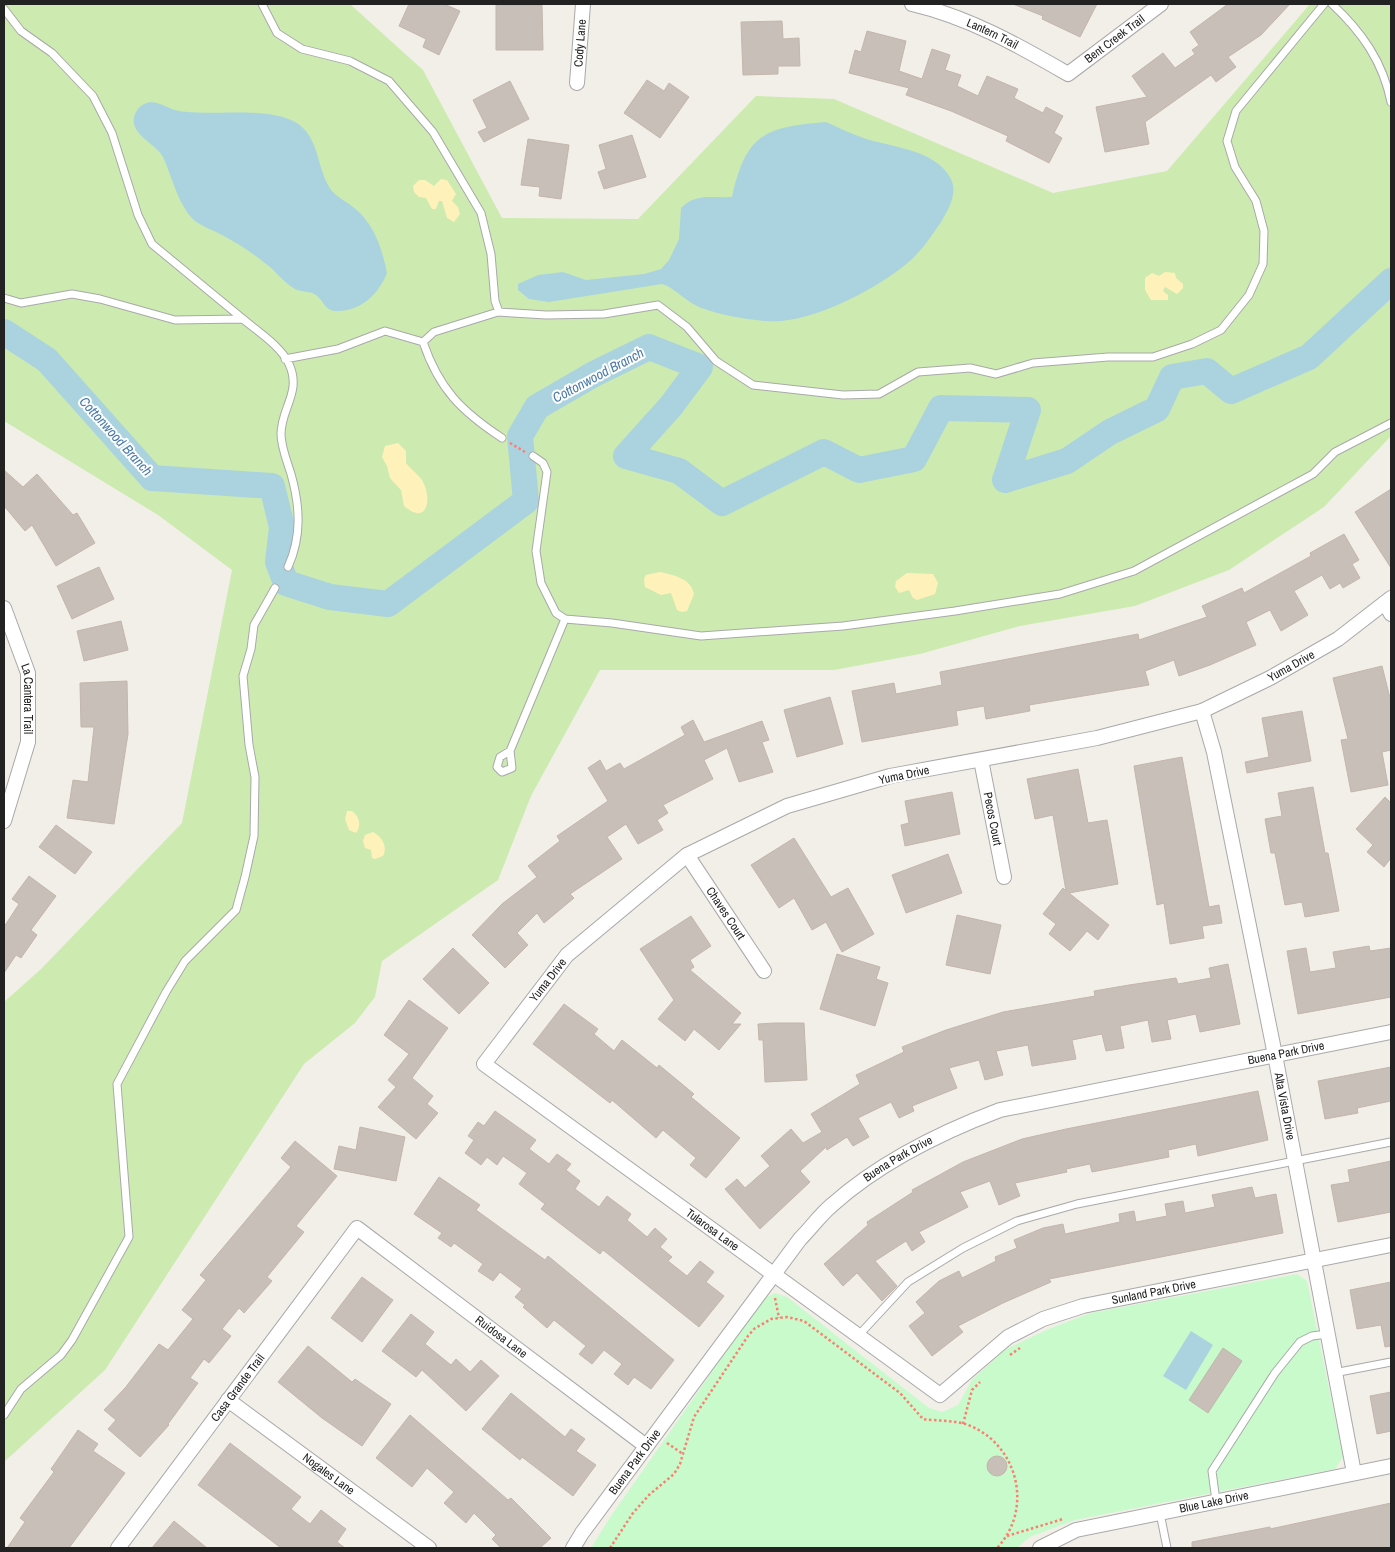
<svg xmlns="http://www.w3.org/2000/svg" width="1395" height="1552" font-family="'Archivo Narrow',sans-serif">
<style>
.grass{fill:#cdebb0}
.sand{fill:#fff1ba}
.park{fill:#c8facc}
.water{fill:#aad3df}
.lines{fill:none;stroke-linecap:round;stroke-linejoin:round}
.river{stroke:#aad3df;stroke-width:26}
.building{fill:#c7bfb8;stroke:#c4b6ab}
.lane-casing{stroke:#a9a9a9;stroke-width:9}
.street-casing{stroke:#a9a9a9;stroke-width:16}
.path{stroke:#fa8072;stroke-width:2.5;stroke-dasharray:2.5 2.5;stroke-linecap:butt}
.lane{stroke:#fff;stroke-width:7}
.street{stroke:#fff;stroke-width:14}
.labels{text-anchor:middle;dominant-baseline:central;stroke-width:4;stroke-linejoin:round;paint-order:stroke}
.street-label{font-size:12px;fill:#222;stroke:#fff}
.water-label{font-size:14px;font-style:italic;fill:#4a7aab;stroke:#fff}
</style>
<rect width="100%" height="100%" fill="#f2efe9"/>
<path class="grass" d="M4,4h346l73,66 79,148 136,1 118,-123 78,3 219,94 114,-22 143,-167h81v432l-67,71 -95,63 -94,36 -115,20 -100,28 -86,16h-234l-69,126 -33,84 -116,81 -7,36 -20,26 -51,41 -199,306 -101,92v-460l37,-33 141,-146 50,-253 -74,-55 -154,-94z"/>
<path class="sand" d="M441,179l6,1 9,14 -4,7 6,6 2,7 -6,8 -7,-4 -5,-17h-3l-3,8h-4l-6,-11 -7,-1 -5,-5 -1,-6 6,-6h6l9,6z
M1165,272l10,1 1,5 7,6v4l-6,6 -12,-7 -2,4 5,4v5h-17l-6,-10v-12l7,-5 7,3z
M398,443l8,8v12c5,7 15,13 18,21 8,18 2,41 -20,22l-3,-16 -11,-12 -3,-12 -5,-9 3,-11z
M660,572c13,3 31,6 34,22l-7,17 -5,1 -5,-2 -6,-17 -10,2 -16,-8 -1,-8 2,-4z
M907,573l26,1 5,9 -3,11 -18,6 -4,-2 -4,-8 -10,3 -4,-6 1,-6z
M347,811h5c7,5 10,14 4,22l-7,-3 -4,-11z
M373,832c9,5 15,14 10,24l-8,3 -3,-1 -1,-8 -6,-2 -2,-7 2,-6z"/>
<path class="park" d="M1297,1274l10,7 36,176 -8,12 -260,51 -45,17 -13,11h-426l20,-32 152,-217 12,-6 12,4 142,111 13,4 16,-7 14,-25 34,-31 45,-21 40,-15z"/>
<path class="water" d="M151,102c11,1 18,7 28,9 32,6 101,-8 125,18 16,17 14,44 28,62 6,7 14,10 21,16 21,16 29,41 34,66 -8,21 -27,39 -51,38 -11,0 -12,-10 -20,-16 -5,-4 -15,-3 -21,-6 -11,-6 -19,-18 -29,-25 -13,-11 -29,-21 -44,-29 -9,-5 -19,-8 -27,-14 -17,-15 -23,-45 -32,-64 -8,-15 -38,-24 -27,-45 3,-6 8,-9 15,-10z
M826,122c12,5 23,11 35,15 29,11 74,11 90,42 7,15 -3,31 -10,43 -9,13 -18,27 -30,38 -31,28 -102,65 -144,61 -19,-1 -53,-7 -70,-15 -13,-6 -22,-18 -35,-22l-113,18 -20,-3 -11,-9v-6l20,-9 25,-3 23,8 58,-6 17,-5 8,-9 10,-21 2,-31c14,-15 31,-10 51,-11 14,-62 31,-70 94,-75z
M1191,1331l22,14 -27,45 -23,-14z"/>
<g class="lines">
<path class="river" d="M4,332l43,28 105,118 120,8 10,41 -4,35 8,21 44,14 58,7 138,-103 -6,-65 17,-29 57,-33 55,-27 51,20 -29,39 -45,50 53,15 43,32 102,-51 35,18 55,-11 27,-51 87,2 -23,70 62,-19 43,-29 47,-23 15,-32 35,-6 24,20 78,-34 82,-76"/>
</g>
<path class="building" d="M409,4h35l16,7 -21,44 -16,-8 3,-8 -27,-13z
M1013,4h84l-17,33 -38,-18 1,-3z
M1228,4h62l-29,31 -33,22 8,10 -20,15 -5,-7 -66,47 4,22 -44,8 -9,-45 51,-10 -15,-21 31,-23 12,15 20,-14 -3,-4 7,-5 -9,-13z
M496,5h46l1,45h-47z
M782,21l1,18 16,-1 1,28h-22v8l-35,1 -2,-53z
M867,31l39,10 -7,30 23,8 10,-30 18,6 -5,15 16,5 -4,11 21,10 9,-20 31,13 -4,9 29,15 3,-6 17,9 -9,17 8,5 -13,25 -43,-22 2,-5 -57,-25 -45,-16 3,-7 -60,-15 6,-23 6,2z
M647,80l17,11 5,-8 20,14 -29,41 -36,-25z
M510,81l19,38 -45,23 -6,-10 9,-4 -14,-28z
M632,135l14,42 -42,12 -6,-17 8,-3 -7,-24z
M528,139l41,6 -8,54 -22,-3 1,-9 -19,-2z
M4,470l19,17 14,-13 36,41 4,-2 18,30 -39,23 -24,-41 -7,6 -21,-25z
M1391,489v79l-36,-56z
M1344,534l15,26 -7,4 8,14 -17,10 -3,-5 -10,6 -8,-14 -28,16 14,24 -27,16 -11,-21 -24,12 10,23 -46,20 -31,11 -5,-16 -29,11 4,14 -120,20 1,6 -44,8 -2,-13 -28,5 2,14 -96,17 -10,-51 42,-8 2,11 46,-9 -2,-13 198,-38 1,6 68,-23 -5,-11 40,-18 2,5 67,-37 -1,-3z
M99,567l15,32 -42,20 -15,-33z
M121,621l7,29 -44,11 -7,-30z
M1382,666l9,36v48l-9,2 6,33 -37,7 -10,-52 7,-1 -15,-61z
M127,681l1,53 -14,90 -47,-6 6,-38 15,2 6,-55h-13l-1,-44z
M830,697l13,47 -46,13 -13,-47z
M1302,711l9,50 -64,12 -2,-11 24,-5 -7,-39z
M693,720l11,22 58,-21 7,19 -7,2 11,30 -34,10 -12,-34 -23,12 9,19 -50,26 5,8 -11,7 6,10 -25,14 -12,-20 -19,13 15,22 -52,35 4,4 -30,25 -7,-10 -20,20 11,12 -23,23 -33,-33 30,-31 35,-27 -9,-11 32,-25 -3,-5 51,-35 -20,-33 12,-8 6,11 14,-8 4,6 61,-34 -4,-8z
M1182,757l27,150 10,-2 3,18 -20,3 2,12 -34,6 -6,-41 -7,2 -23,-139z
M1078,769l10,54 19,-3 11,64 -49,9 40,32 -11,15 -11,-9 -17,20 -21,-17 7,-10 -13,-10 20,-26 3,3 -13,-76 -18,4 -8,-40z
M1313,787l12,66h3l11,58 -34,6 -3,-15 -17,3 -10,-52h-4l-6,-34 17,-3 -4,-23z
M952,792l8,42 -55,12 -4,-21 8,-2 -4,-22z
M1385,797l6,6v55l-7,9 -17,-15 6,-7 -17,-16z
M56,825l36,27 -17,22 -36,-27z
M794,838l37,59 17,-9 26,46 -32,18 -16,-30 -14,8 -18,-32 -15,10 -28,-43z
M948,854l14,39 -56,20 -14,-38z
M29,876l27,20 -25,34 6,5 -16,23 -5,-3 -12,18v-46l15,-23 -7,-5z
M957,915l44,10 -11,49 -44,-9z
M691,916l20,30 -21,14 4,7 -4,3 51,43 -9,11h9l-22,26 -25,-21 -9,12 -27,-22 16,-19 -34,-51z
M1369,946l1,5 21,-3v49l-93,17 -11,-63 19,-3 4,24 26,-4 -3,-16z
M453,948l36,35 -30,31 -36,-35z
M837,954l43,13 -4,12 12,4 -13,43 -55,-17z
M1228,964l12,60 -40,8 -4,-18 -29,6 4,19 -19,3 -4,-22 -28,6 4,22 -18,3 -4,-17 -30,6 4,19 -44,7 -4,-21 -32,6 7,24 -18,5 -6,-20 -30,8 8,20 -45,18 2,5 -15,7 -8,-16 -33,16 11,19 -16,9 -6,-9 -20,13 -1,-3 -26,24 10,11 -50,47 -35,-40 12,-10 8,9 25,-22 -9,-10 30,-27 12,14 19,-11 -11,-18 49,-30 -4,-9 48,-23 -2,-5 44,-17 57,-18 92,-16 -1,-5 35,-6 47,-7 2,6 33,-6 -2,-10z
M409,1000l39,28 -36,50 21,18 -6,8 11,9 -22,26 -38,-32 18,-20 -8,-7 21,-26 -25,-19z
M564,1004l34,25 -4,5 20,17 8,-11 35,28 2,-3 35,29 -3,3 49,41 -34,40 -16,-13 6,-7 -33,-28 -7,8 -44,-38 -2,3 -77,-59z
M774,1023h30l3,57 -42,2 -2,-42h-4l-1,-16z
M1391,1067v34l-34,7 1,5 -33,6 -7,-38z
M1258,1091l10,49 -70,16 -2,-12 -28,6 1,7 -77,15 -2,-8 -24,5 1,3 -52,11 5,13 -21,9 -9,-24 -30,11 8,15 -49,25 6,10 -13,9 -6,-10 -31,20 22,25 -15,15 -25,-28 -14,13 -19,-22 44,-39 -1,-3 46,-30 -1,-2 51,-28 59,-23 44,-10z
M495,1111l41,29 -7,9 20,15 8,-10 14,10 -5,6 14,11 -5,8 24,18 8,-11 24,18 -4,6 20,17 8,-9 12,11 -7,8 12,10 -4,4 19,15 13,-15 14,11 -8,10 18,14 -25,31 -96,-77 -3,4 -59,-45 4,-5 -26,-20 8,-11 -24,-17 -6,9 -10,-8 -6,8 -16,-12 9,-13 -6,-4 10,-14 6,4z
M360,1127l45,10 -9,44 -62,-12 5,-23 17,4z
M295,1141l42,35 -41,50 8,6 -37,45 5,4 -28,32 -5,-5 -17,21 9,7 -22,27 -5,-4 -14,19 8,5 -30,41 1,1 -29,32 -32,-28 8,-9 -12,-10 21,-22 34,-44 9,6 25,-31 -11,-9 24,-30 -6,-5 91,-108 -10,-9z
M1391,1161v51l-53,10 -7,-37 19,-3 -2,-12z
M439,1177l41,28 -4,5 69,50 3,-4 126,104 -23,29 -17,-12 -6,8 -14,-11 8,-10 -18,-14 -12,14 -13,-10 7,-8 -32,-26 -7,8 -24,-21 2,-2 -10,-8 7,-8 -22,-17 -7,9 -15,-10 5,-7 -29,-21 -3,4 -13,-9 4,-5 -28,-19z
M1252,1187l3,11 21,-4 7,39 -234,46 2,3 -48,21 -45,23 5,6 -31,24 -23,-30 16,-13 -9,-11 23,-21 20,-10 3,7 34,-17 -1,-4 22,-9 -3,-8 29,-12 20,-4 2,10 55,-12 -1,-8 15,-3 2,11 31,-6 -2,-12 18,-3 2,12 30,-6 -3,-12z
M362,1277l31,23 -31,42 -31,-24z
M1391,1282v64l-6,1 -4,-22 -24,4 -7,-39z
M411,1314l23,18 -9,12 26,21 5,-6 14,13 11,-12 18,16 -33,35 -44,-41 -6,7 -34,-26z
M308,1346l44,36 3,-3 36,25 -29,42 -40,-28 -44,-36z
M1223,1348l19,13 -34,52 -19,-13z
M1391,1392v39l-14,3 -7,-38z
M511,1393l54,44 6,-8 14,10 -9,12 20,14 -23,31 -51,-39 -2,3 -38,-31z
M410,1415l98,85 3,-2 40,40 -11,10h-39l-9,-9 4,-4 -22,-22 -8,10 -22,-20 10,-11 -27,-24 -15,19 -36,-29z
M78,1430l20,14 -5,7 32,22 -56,75h-62l18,-26 -5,-4 34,-46 -3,-3z
M230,1443l71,54 -10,12 19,15 11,-14 25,19 -9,13 8,6h-64l-83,-63z
M987 1466a10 10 0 1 1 20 0a10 10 0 1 1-20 0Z
M1391,1503v45h-199v-6l78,-15v2z
M174,1521l33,27h-55z"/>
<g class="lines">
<g class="lane-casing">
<path id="lane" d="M262,4l15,29 25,16 48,12 39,20 44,51 48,81 10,41 4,47 4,11
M1332,4c30,28 51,58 59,98
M4,9l17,22 31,22 41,43 19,37 26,82 14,29 91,75
M4,298l17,5 51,-9 28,5 75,21 68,-1c14,12 38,27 46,45 13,28 -8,44 -8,70 0,13 6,27 10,40 9,32 11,62 -3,93
M423,342l11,-10 64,-20 48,3 58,-1 54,-9 29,22 29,34 37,24 90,10 36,-1 39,-22 52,-4 26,6 37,-11 75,-6h45l39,-13 29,-14 28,-35 14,-31 1,-33 -8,-30 -21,-34 -8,-26 9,-30 88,-107
M285,359l53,-10 47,-18 38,11c16,47 38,69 79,96
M533,456l10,7 4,9 -11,79 5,32 15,30 9,6 47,4 89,13 142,-10 112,-15 105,-17 74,-23 179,-97 22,-22 56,-29
M510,751l-10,6 -3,10 5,5 10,-4 -2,-17 55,-132
M858,1336l50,-54 55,-34 54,-27 60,-17 314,-62
M1334,1373l57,-11
M4,1415l17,-26 40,-34 11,-15 57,-103 -12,-153 49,-92 19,-31 51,-51 9,-33 9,-41 1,-59 -6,-32 -6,-69 8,-27 3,-24 21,-37
M1216,1501l-4,-30 63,-98 25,-31 12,-6 15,-2
M1160,1513l7,35"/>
</g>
<g class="street-casing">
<g id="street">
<path id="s1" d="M912,4c56,13 106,41 156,70l93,-70"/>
<path id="s2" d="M577,83l6,-79"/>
<path id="s3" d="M1391,598l-53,41 -68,39 -68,33 -105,27 -207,38 -103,30 -100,49 -120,100 -83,109 456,331 68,-58 35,-18 40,-13 308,-61"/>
<path d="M1385,603l6,11"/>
<path id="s4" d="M4,608l24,65v69l-24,79"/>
<path id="s5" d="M1202,711l12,41 61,303 79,418"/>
<path id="s6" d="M981,760l23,117"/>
<path id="s7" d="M687,855l77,116"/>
<path id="s8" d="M228,1400l201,148"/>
<path id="s9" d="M118,1548l239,-320 289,218"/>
<path id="s10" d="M573,1548l9,-15 218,-294c11,-11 20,-24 32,-34 48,-43 107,-72 168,-95l391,-78"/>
<path id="s11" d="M1040,1548l36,-18 315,-64"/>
</g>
</g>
<path class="path" d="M510,443l15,9
M775,1298l4,20
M1010,1355l10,-7
M963,1424l9,-34 8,-8
M667,1443l16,11
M1007,1536l56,-17
M610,1548l23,-35 16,-18 25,-21 6,-10 14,-47 54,-81 6,-7 17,-10 16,-2 17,4 96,72 23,26c14,2 32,1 45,6 50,19 66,84 29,123"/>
<use href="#lane" class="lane"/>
<use href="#street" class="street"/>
</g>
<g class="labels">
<g class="street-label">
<text stroke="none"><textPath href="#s1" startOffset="86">Lantern Trail</textPath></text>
<text stroke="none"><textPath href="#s1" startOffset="230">Bent Creek Trail</textPath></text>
<text stroke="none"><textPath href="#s2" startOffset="40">Cody Lane</textPath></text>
<text transform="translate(1291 666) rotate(-29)">Yuma Drive</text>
<text stroke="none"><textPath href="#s4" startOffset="95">La Cantera Trail</textPath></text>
<text transform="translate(904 775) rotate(-12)">Yuma Drive</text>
<text stroke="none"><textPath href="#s6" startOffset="60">Pecos Court</textPath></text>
<text stroke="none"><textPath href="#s7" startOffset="70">Chaves Court</textPath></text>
<text transform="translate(548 980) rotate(-52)">Yuma Drive</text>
<text stroke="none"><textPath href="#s10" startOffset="916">Buena Park Drive</textPath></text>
<text stroke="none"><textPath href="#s5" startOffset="404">Alta Vista Drive</textPath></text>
<text stroke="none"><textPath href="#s10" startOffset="511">Buena Park Drive</textPath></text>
<text stroke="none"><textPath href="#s3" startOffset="1334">Tularosa Lane</textPath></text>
<text stroke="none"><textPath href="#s3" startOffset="1858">Sunland Park Drive</textPath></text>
<text stroke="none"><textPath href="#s9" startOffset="580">Ruidosa Lane</textPath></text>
<text stroke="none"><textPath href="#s9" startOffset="200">Casa Grande Trail</textPath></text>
<text stroke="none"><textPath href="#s10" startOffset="106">Buena Park Drive</textPath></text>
<text stroke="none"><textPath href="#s8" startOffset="125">Nogales Lane</textPath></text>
<text stroke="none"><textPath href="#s11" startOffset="181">Blue Lake Drive</textPath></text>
</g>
<g class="water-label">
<text transform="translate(598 375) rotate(-28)">Cottonwood Branch</text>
<text transform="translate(116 436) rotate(48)">Cottonwood Branch</text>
</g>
</g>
<rect width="1395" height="1552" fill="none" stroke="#222222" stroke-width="10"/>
</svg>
